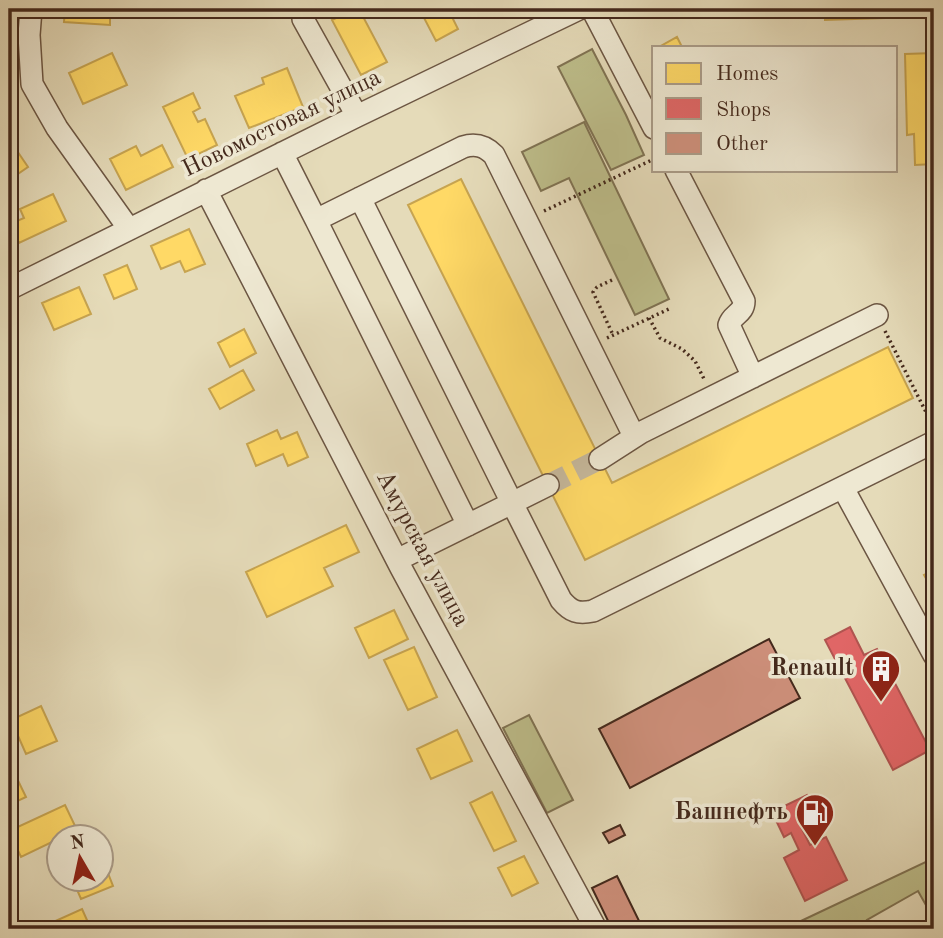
<svg xmlns="http://www.w3.org/2000/svg" width="943" height="938" font-family="'Old Standard TT',serif">
<style>
.green{fill:#bdbd8a;stroke:#807353;stroke-width:2}
.homes{fill:#ffd966;stroke:#c7a450;stroke-width:2}
.shops{fill:#e06666;stroke:#b15450;stroke-width:2}
.building{fill:#cd8f7a;stroke:#44291c;stroke-width:2}
.lines{fill:none;stroke-linecap:round;stroke-linejoin:round}
.minor-tunnel{stroke:#c5b79a;stroke-width:21;stroke-dasharray:21 10;stroke-linecap:butt}
.minor-casing{stroke:#6c5643;stroke-width:24}
.path{stroke:#44291c;stroke-width:3.5;stroke-dasharray:2 3.5;stroke-linecap:butt}
.minor{stroke:#eee8d2;stroke-width:21}
.labels{text-anchor:middle;dominant-baseline:central;stroke-width:7;stroke-linejoin:round;paint-order:stroke}
.street-label{font-size:24px;fill:#44291c;stroke:#eee8d2}
.poi-label{font-size:24px;font-weight:bold;fill:#44291c;stroke:#eee8d2;text-anchor:end}
</style>
<rect width="100%" height="100%" fill="#e5dbb9"/>
<filter id="stains"><feTurbulence type="fractalNoise" baseFrequency=".00286" numOctaves="4"/><feColorMatrix values="0 0 0 0 .2 0 0 0 0 .09 0 0 0 0 .02 0 0 0 .5 -.17"/></filter>
<radialGradient id="worn" r=".72"><stop offset=".6" stop-color="#630" stop-opacity="0"/><stop offset="1" stop-color="#630" stop-opacity=".3"/></radialGradient>
<path class="green" d="M592,49l34,66 18,40 -33,15 -53,-103z
M584,122l85,177 -34,16 -66,-137 -28,13 -19,-39z
M529,715l44,85 -26,13 -44,-85z
M934,858v54l-3,2 -13,-23 -51,29 5,9h-88z"/>
<path class="homes" d="M65,9h45v16l-46,-3z
M226,9h33l-1,8 -32,-3z
M354,9h5l28,53 -26,13 -29,-55z
M433,9h15l10,20 -22,12 -14,-27z
M825,9h90v8l-90,3z
M677,37l5,10h-23z
M112,53l15,32 -44,19 -14,-31z
M934,53v111l-19,1 -1,-31 -7,1 -2,-81z
M287,68l16,39 -54,21 -14,-32 29,-12 -2,-6z
M193,93l7,15 -7,4 5,10 7,-3 12,26 -29,14 -25,-52z
M9,139l19,28 -19,13z
M162,145l11,22 -47,23 -16,-31 26,-13 5,10z
M461,179l151,304 276,-136 25,51 -328,162 -177,-355z
M53,194l13,27 -47,22 -9,-19 14,-6 -4,-9z
M189,229l16,35 -20,8 -5,-11 -19,8 -10,-23z
M127,265l10,24 -23,10 -10,-24z
M79,287l12,27 -37,16 -12,-27z
M244,329l12,24 -26,14 -12,-24z
M243,370l11,20 -34,19 -11,-20z
M277,430l4,9 16,-7 11,25 -20,9 -5,-12 -27,12 -9,-22z
M346,525l13,27 -35,16 9,18 -66,31 -21,-45z
M934,570v23l-10,-18z
M394,610l14,29 -39,19 -14,-30z
M414,647l23,50 -29,13 -24,-50z
M41,706l16,35 -31,13 -15,-34z
M457,730l15,31 -41,18 -14,-30z
M10,764l16,33 -17,8v-40z
M492,792l24,49 -22,10 -24,-48z
M65,805l12,25 -56,27 -12,-26z
M524,856l14,27 -26,13 -14,-28z
M102,858l11,28 -32,13 -9,-21h30z
M82,909l9,20h-37l-3,-6z"/>
<path class="shops" d="M850,627l14,28 13,-6 53,101 -37,20 -68,-130z
M807,795l12,24 -18,8 9,18 16,-8 21,43 -42,21 -21,-43 15,-8 -8,-17 -7,4 -12,-25z"/>
<path class="building" d="M769,639l31,59 -170,90 -31,-59z
M620,825l5,10 -16,8 -6,-10z
M617,876l26,53h-31l-20,-41z"/>
<g class="lines">
<path class="minor-tunnel" d="M548,485l52,-26"/>
<g class="minor-casing">
<path id="minor" d="M31,9l-2,26 3,49 25,44 72,101
M303,9v10l54,97
M592,9l62,119
M282,153l34,67 147,-73c13,-4 22,-1 31,8l140,281
M676,170l68,131c0,13 -12,13 -15,24l24,52
M206,190l195,378 195,361
M360,198l152,305 -115,57
M316,220l152,305
M9,289l348,-173 222,-107
M600,459l42,-27 235,-117
M548,485l-36,18 49,97c10,12 17,14 32,11l341,-169
M843,488l91,167
M9,927l1,2"/>
</g>
<path class="path" d="M544,211l110,-52
M612,280l-15,7 -4,5 20,43
M649,318l11,20 22,11 13,12 9,18
M885,331l47,93
M607,338l62,-29"/>
<use href="#minor" class="minor"/>
</g>
<defs>
<g id="building-pin" transform="scale(2.0125)"><path d="M0 17L-7.5 6A9.5 9.5 0 1 1 7.5 6Z" fill="#8f2418" stroke="#eee8d2"/><path d="M-4-6H4V6H1V3H-1V6H-4ZM-2.5-4.3h1.7v1.8h-1.7ZM.8-4.3h1.7v1.8H.8ZM-2.5-1h1.7V.8h-1.7ZM.8-1h1.7V.8H.8Z" fill="#fff"/></g>
<g id="fuel-pin" transform="scale(2.0125)"><path d="M0 17L-7.5 6A9.5 9.5 0 1 1 7.5 6Z" fill="#8f2418" stroke="#eee8d2"/><path d="M-5.5-6h7V0h2V4h1.3V-2.5L3-4.5l.8-.8L6-3V5H2.5V1h-1V6h-7ZM-4.2-4.7v3.2H.2V-4.7Z" fill="#fff"/></g>
</defs>
<g fill-rule="evenodd">
<use href="#building-pin" x="881" y="669"/>
<use href="#fuel-pin" x="815" y="813"/>
</g>
<g class="labels">
<g class="street-label">
<text transform="translate(282 124) rotate(-26)">Новомостовая улица</text>
<text transform="translate(422 549) rotate(62)">Амурская улица</text>
</g>
<g class="poi-label">
<text x="854" y="669">Renault</text>
<text x="788" y="813">Башнефть</text>
</g>
</g>
<rect width="943" height="938" fill="none" stroke="#e5dbb9" stroke-width="35"/>
<rect x="10" y="10" width="922" height="917" fill="none" stroke="#44291c" stroke-width="3.5"/>
<rect x="18" y="18" width="908" height="903" fill="none" stroke="#44291c" stroke-width="2"/>
<rect x="652" y="46" width="245" height="126" fill="#eee8d2" stroke="#aa9c89" stroke-width="2"/>
<rect x="666" y="63" width="35" height="21" fill="#ffd966" stroke="#aa9c89" stroke-width="2"/>
<text x="716" y="80" font-size="21" fill="#44291c">Homes</text>
<rect x="666" y="98" width="35" height="21" fill="#e06666" stroke="#aa9c89" stroke-width="2"/>
<text x="716" y="116" font-size="21" fill="#44291c">Shops</text>
<rect x="666" y="133" width="35" height="21" fill="#cd8f7a" stroke="#aa9c89" stroke-width="2"/>
<text x="716" y="150" font-size="21" fill="#44291c">Other</text>
<g transform="translate(80 858) rotate(351)"><circle r="33" fill="#eee8d2" stroke="#aa9c89" stroke-width="2"/>
<path d="M0-5L12 26L0 18L-12 26Z" fill="#8f2418"/>
<text y="-10" font-size="19" font-weight="bold" text-anchor="middle" fill="#44291c">N</text>
</g>
<rect width="100%" height="100%" filter="url(#stains)"/>
<rect width="100%" height="100%" fill="url(#worn)"/>
</svg>
